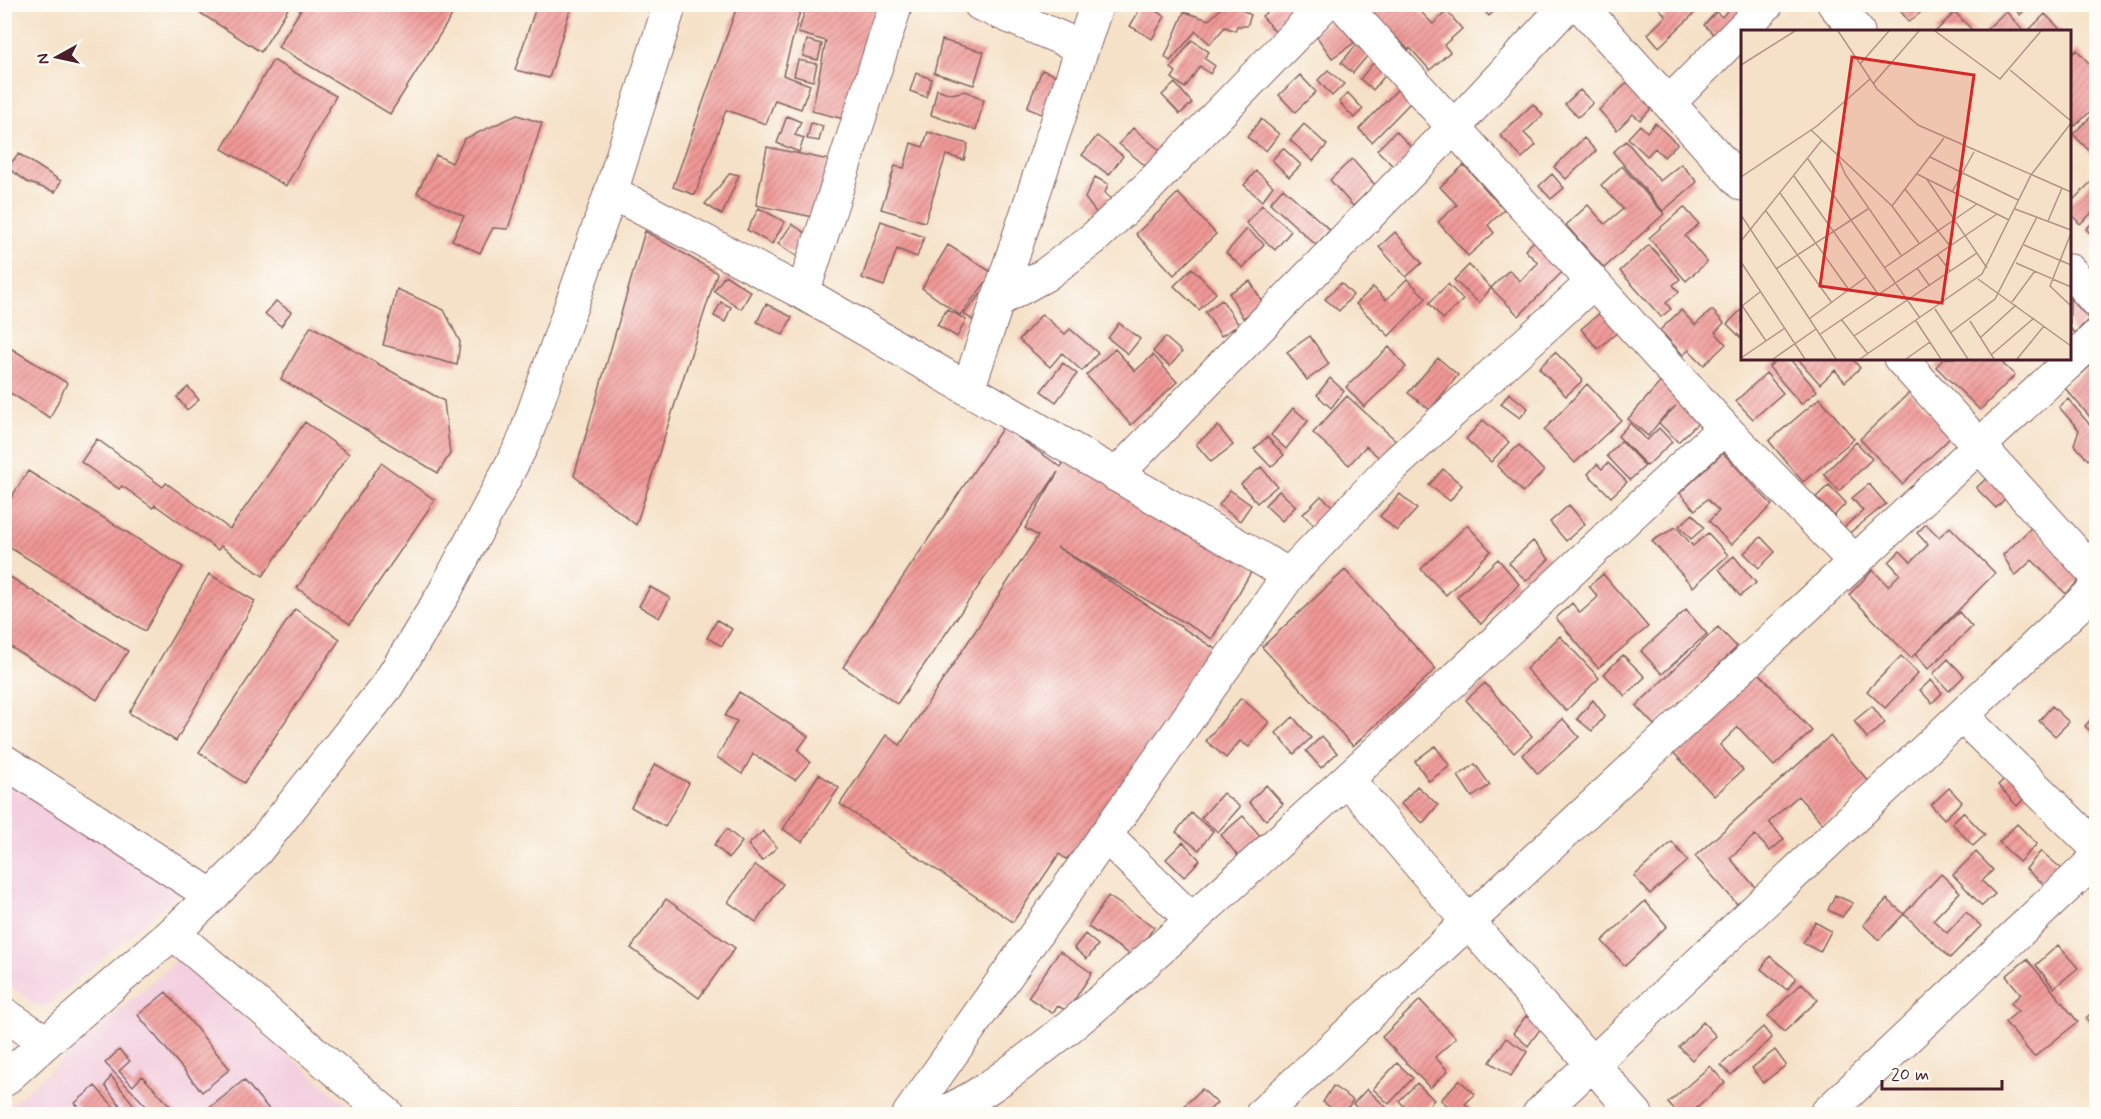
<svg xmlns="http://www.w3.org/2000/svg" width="2101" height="1119" font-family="Mynerve,sans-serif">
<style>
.built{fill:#f3cfdf}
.building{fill:url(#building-hatch)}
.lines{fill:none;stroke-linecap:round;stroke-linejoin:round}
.minor-casing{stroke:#866362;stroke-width:35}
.secondary-casing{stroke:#866362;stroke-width:35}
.minor{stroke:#fff;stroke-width:33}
.secondary{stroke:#fff;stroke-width:33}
.inset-road{fill:none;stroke:#b19389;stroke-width:1.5}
.view{fill:#d62828;fill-opacity:0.15;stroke:#d62828;stroke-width:3}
.inset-edge{fill:none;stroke:#4a1f2b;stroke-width:3}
</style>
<defs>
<pattern id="building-hatch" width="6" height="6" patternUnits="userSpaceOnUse" patternTransform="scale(1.5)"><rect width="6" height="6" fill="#f09896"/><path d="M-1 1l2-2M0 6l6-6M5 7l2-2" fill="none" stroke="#c47b7b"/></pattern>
</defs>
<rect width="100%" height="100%" fill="#fdfcf7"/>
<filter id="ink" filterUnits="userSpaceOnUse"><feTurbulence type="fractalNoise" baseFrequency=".0167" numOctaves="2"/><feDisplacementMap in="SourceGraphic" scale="12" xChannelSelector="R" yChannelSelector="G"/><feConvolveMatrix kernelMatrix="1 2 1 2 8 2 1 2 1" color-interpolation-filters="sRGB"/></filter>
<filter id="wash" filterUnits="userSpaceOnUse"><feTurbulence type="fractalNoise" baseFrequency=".008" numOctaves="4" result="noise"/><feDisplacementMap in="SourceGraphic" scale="24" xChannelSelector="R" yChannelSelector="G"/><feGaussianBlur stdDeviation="1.35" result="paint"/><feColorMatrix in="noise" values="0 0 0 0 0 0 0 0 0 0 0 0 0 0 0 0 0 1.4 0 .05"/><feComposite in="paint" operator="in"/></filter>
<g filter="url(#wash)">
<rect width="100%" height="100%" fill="#f5e1c7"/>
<path class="built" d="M4,778l177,113 -138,118 -38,-26z
M177,960l180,154h-352l-1,-3z"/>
<g id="blocks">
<path class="building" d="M193,4h98l-30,48 -70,-45z
M304,4h155l-69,110 -112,-67z
M537,4h35l-23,74 -34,-8z
M738,4h64l-19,71 27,10 -9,24 -26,-9 -9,24 -40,-14 -31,85 -22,-8z
M807,4h76l-31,117 -40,-10 14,-70 -28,-8z
M1143,4l22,12 -13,23 -22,-13z
M1226,4h6l19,11 -4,11h-10l-2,5 -10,-4 -15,17 -14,-13 -26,30 -5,-4 19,-45 25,8z
M1276,4h12l15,17 -22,18 -19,-23z
M1362,4h51l20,20 14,-13 15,18 -18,16 6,7 -20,18 -20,-22 -1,2z
M1478,4h24l-13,12z
M1655,4h49l-45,43 -11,-13 18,-18z
M1733,4l15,13 -28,23 -16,-15 12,-13 6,5z
M1895,4h36l-22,18z
M2010,4h20l-10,11z
M2006,11l18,21h-40z
M1955,12l19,20h-39z
M2045,14l18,18h-30l-3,-3z
M1336,17l18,26 -22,15 -18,-25z
M807,40l15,4 -4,16 -15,-4z
M942,40l42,12 -10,33 -40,-12z
M1192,40l17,12 -5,6 11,8 -5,8 -10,-8 -15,22 -13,-10 4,-6 -5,-4z
M1356,45l12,10 -15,18 -12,-10z
M2077,50l19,21v35l-21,20 -5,-7v-63z
M273,60l63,36 -50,90 -64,-37z
M798,60l19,4 -4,17 -19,-5z
M1375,61l13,11 -15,18 -13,-11z
M1042,70l25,10 -16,38 -24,-10z
M1328,70l16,14 -12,12 -14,-16z
M916,73l16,6 -6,18 -16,-6z
M1300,75l16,17 -21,20 -16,-17z
M1629,81l25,25 -14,14 -7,-6 -16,16 -18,-20z
M1175,83l17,20 -12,11 -18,-19z
M937,89l14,5 15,-3 18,9 -8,30 -45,-15z
M1398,89l13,13 -39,40 -13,-13z
M1580,90l13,13 -15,14 -13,-13z
M1348,93l15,16 -9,9 -15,-16z
M1533,104l10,11 -19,18 12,12 -14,13 -22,-23z
M2096,112v46l-23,-24z
M517,115l25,8 -34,106 -15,-1 -13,25 -28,-13 12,-24 -47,-23 19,-38 16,8 12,-24z
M787,116l14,6 -6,13 9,3 -5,14 -22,-9z
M1261,119l18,15 -13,17 -19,-14z
M811,123l12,3 -4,15 -12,-2z
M1655,123l22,21 -13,13 -9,-9 -8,8 -19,-18 12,-13 7,7z
M1304,124l23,21 -14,16 -23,-21z
M1133,128l29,24 -14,16 -29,-24z
M1396,131l21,22 -19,18 -21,-21z
M928,132l40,12 -4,16 -18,-5 -21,67 -44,-13 14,-43 9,2 7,-25 12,4z
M1097,136l26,20 -14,19 -27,-20z
M1584,138l12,13 -30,28 -12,-12z
M1626,141l34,40 21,-17 16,18 -34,29 -50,-59z
M767,147l62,13 -11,58 -62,-13z
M1283,148l18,17 -12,12 -17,-17z
M19,154l42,27 -6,11 -28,-10 -20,-15z
M1352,159l23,26 -22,21 -23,-26z
M1464,165l40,45 -16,15 6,8 -26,23 -30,-34 19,-17 -17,-18z
M1622,166l42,48 -60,54 -38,-43 22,-20 17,19 18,-15 -22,-24z
M1256,171l17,15 -11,15 -18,-16z
M730,173l9,2 -17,40 -17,-11z
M1552,174l12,14 -13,11 -12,-13z
M1095,177l13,7 -3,9 11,11 -16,14 -15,-20z
M2096,177v32l-16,15 -10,-11v-10z
M1283,188l47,42 -14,15 -46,-42z
M1178,193l38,41 -42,41 -38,-41z
M1262,205l29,26 -16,19 -29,-27z
M1684,207l15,17 -14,12 22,26 -21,19 -37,-43z
M759,208l26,14 -13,22 -25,-14z
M2096,219v20l-10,-10z
M881,221l43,16 -7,20 -20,-8 -13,37 -22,-8z
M792,224l22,15 -13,20 -23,-15z
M1247,229l17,15 -21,24 -17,-15z
M645,231l72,42 -81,252 -62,-49z
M1395,232l27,31 -16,14 -27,-30z
M1538,237l29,30 -48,49 -28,-28 18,-18 11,11 18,-18 -13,-13z
M948,245l45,28 -33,42 -38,-27z
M1649,245l31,34 -7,6 6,7 -13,11 5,6 -10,8 -41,-46z
M1469,265l22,23 -12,15 -25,-23z
M1192,268l24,25 -17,17 -25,-24z
M997,274l-14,53 -19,-13z
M725,275l26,17 -10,17 -27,-18z
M1407,279l19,19 -37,38 -33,-32 17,-17 13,13z
M1250,281l14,24 -21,13 -14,-25z
M1341,283l12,12 -14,16 -14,-12z
M1448,284l15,16 -20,19 -14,-16z
M397,289l47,21 16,32 -3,23 -74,-20z
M2070,298l19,21 -14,14 -5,-5z
M1222,300l17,25 -18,11 -16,-24z
M276,301l15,11 -10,14 -16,-12z
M721,302l10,5 -6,15 -11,-6z
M766,304l26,13 -9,18 -26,-13z
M947,309l19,11 -9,17 -20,-12z
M1681,310l14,15 17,-15 12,13 -9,9 11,12 -22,21 -15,-15 -6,5 -23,-25z
M1741,310l1,2v27l-15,-15z
M1602,311l17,20 -21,18 -17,-20z
M1042,314l23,20 5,-5 28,24 -16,18 -20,-18 -12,14 -31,-27z
M1119,323l21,16 -12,15 -20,-16z
M311,326l133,75 6,53 -12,19 -157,-94z
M1310,336l19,28 -22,16 -20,-28z
M1165,337l17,15 -12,14 -17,-14z
M4,344l63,39 -17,35 -46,-29z
M1389,347l17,20 -42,40 -18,-20z
M1115,349l20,22 18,-16 24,27 -46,43 -45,-50z
M1555,352l28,28 -17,16 -27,-28z
M1438,358l20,17 -28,35 -22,-17z
M1778,358h11l28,33 -16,13 -32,-37z
M1797,358h55l8,10 -15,14 -10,-12 -15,14z
M1944,358h64l-5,6 12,11 -35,35 -44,-43z
M2096,361v63l-31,-36z
M1063,363l14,11 -21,28 -15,-11z
M1766,373l17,20 -30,26 -17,-18z
M1330,378l14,13 -13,17 -14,-13z
M1664,378l38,41 -24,23 -19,-19 17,-17 -12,10 -16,20 -20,-17z
M1587,384l34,36 -46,43 -31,-33z
M188,387l11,13 -12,10 -10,-13z
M1910,392l42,44 -50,48 -42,-45z
M1509,393l19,15 -8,10 -19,-14z
M1347,396l54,49 -16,18 -19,-17 -17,19 -36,-32z
M1820,398l34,41 -51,43 -34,-41z
M2068,399l28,33v20l-8,8 -14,-16 5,-14 -20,-23z
M1293,408l15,13 -22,28 -15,-14z
M1483,420l26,22 -18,20 -25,-23z
M305,422l44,32 -86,122 -42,-30 -3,4 -63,-45 -2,3 -31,-22 -3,3 -38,-27 16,-23 66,48 3,-4 64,46z
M1630,423l17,17 12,-12 13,14 -25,24 -29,-30z
M1218,426l15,19 -22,17 -15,-18z
M1003,427l58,40 6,-11 187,111 -42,72 -155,-92 163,105 -97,159 -57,48 -7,-5 -46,68 -173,-118 46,-69 14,10 138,-209 -13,-8 33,-56 -161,232 -54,-37z
M1267,437l17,18 -13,12 -17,-18z
M1621,441l24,25 -15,14 -23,-24z
M1856,442l16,17 -33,32 -15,-17z
M1519,445l25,26 -21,21 -26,-26z
M1723,453l49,52 -41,40 -22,-24 10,-10 -12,-12 -12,11 -15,-17z
M381,463l54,37 -85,124 -53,-36z
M1608,463l19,19 -16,15 -23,-23 9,-10 5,5z
M1261,467l16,19 -20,17 -16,-19z
M1443,469l19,16 -12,16 -21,-16z
M28,471l155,96 -38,64 -141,-87v-35z
M1989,476l19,20 -12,12 -20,-20z
M1869,484l17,20 -38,30 -5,-6 20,-17 -11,-13z
M1829,485l17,18 -12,13 -18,-19z
M1230,490l21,15 -11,16 -21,-16z
M1279,491l17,15 -14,15 -17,-16z
M1400,494l17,15 -20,22 -17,-15z
M1321,496l17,15 -19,19 -16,-16z
M1569,505l16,19 -19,17 -16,-19z
M1693,514l11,14 -13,11 -12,-13z
M1926,524l13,13 11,-10 45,46 -84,85 -62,-63 24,-25 15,16 12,-12 -11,-12 11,-11 11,11 17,-17 -11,-12z
M1467,525l24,26 -45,44 -25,-26z
M1676,527l17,19 15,-13 20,22 -35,32 -41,-46z
M2032,527l49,51 -15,16 -34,-34 -17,16 -12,-21z
M1761,537l14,15 -16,16 -15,-15z
M1533,541l16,18 -23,22 -17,-18z
M1734,556l22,27 -16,13 -21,-27z
M1498,559l21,25 -38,40 -24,-27z
M1345,570l91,99 -83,77 -91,-99z
M4,573l124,78 -31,49 -93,-57z
M209,574l46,27 -79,140 -47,-28z
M1603,574l45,53 -50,41 -42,-50 16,-15 8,10 18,-16 -9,-11z
M650,587l20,11 -11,20 -20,-12z
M295,609l45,30 -96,144 -45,-31z
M1686,610l21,24 -45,40 -21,-23z
M1959,612l13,15 -44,42 -13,-15z
M717,620l15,9 -10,17 -15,-8z
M1718,627l19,20 -82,79 -19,-20z
M1560,636l39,42 -33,33 -40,-42z
M1623,655l22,22 -20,19 -21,-22z
M1901,656l17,17 -33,35 -18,-17z
M1948,659l16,17 -15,15 -16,-17z
M1758,672l54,59 -38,35 -36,-39 -18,18 23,25 -29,26 -41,-44z
M1931,680l11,13 -10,10 -12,-13z
M1485,683l47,53 -18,17 -48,-53z
M739,692l69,44 -10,14 12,12 -15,18 -42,-26 -11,20 -25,-17 20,-36 -12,-5z
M1241,698l28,24 -20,25 -9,-6 -14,17 -20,-17z
M1593,700l12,16 -13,15 -15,-12z
M1872,706l13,17 -18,15 -13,-17z
M2052,706l17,16 -14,14 -16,-15z
M2096,714v23l-11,-11z
M1293,717l18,21 -17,16 -18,-21z
M1563,719l16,18 -41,37 -16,-19z
M1322,736l15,17 -16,15 -15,-17z
M1830,736l40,47 -47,41 -25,-28 -29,26 15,17 -14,12 -15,-16 -25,23 26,30 -19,16 -42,-48z
M1435,746l15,20 -21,15 -14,-20z
M655,764l34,19 -24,44 -34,-20z
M1475,764l15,21 -18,12 -14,-21z
M2011,773l19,19 -13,14 -19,-21z
M819,774l20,14 -37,54 -19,-13z
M1266,785l17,19 -17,16 -17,-18z
M1417,786l21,19 -15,18 -22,-19z
M1949,788l13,14 -18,17 -13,-14z
M1223,793l17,14 -22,25 -17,-14z
M1963,812l22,23 -12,11 -21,-23z
M1191,813l22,18 -14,19 -23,-18z
M1243,816l18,21 -23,19 -17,-21z
M2017,824l20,20 -18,18 -20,-20z
M727,829l15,13 -13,16 -15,-13z
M763,831l14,16 -15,14 -14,-16z
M1183,842l17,18 -16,17 -18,-18z
M1672,842l16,19 -38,33 -16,-18z
M2041,851l22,19 -15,18 -22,-19z
M1976,852l17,18 -11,11 13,13 -13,12 -29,-31z
M755,865l28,19 -27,38 -28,-20z
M1941,874l19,18 -27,28 14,13 19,-21 15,14 -31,32 -46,-44z
M1835,895l18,8 -11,14 -14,-7z
M1108,896l46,31 -20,30 -46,-30z
M666,899l69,49 -36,50 -68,-50z
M1887,899l17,15 -25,26 -16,-15z
M1645,901l22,25 -42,40 -23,-25z
M1815,922l16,9 -11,21 -17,-9z
M1085,934l13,11 -11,14 -13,-11z
M2058,945l20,23 -24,20 -18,-23z
M1060,951l32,22 -25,38 -9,-5 -6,7 -24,-16z
M1770,956l26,22 -9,12 -26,-21z
M2027,959l51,63 -44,35 -29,-35 13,-11 -7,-8 10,-9 -15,-18z
M1802,983l16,17 -34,32 -16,-16z
M166,992l64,77 -28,23 -64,-77z
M1420,1000l36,38 -21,19 13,14 -18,17 -48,-51z
M2096,1009v21l-10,-12z
M1526,1016l15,12 -13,18 -15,-13z
M1703,1022l13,14 -24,24 -13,-13z
M1763,1027l9,11 -41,37 -10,-10z
M1506,1038l21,14 -16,24 -21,-14z
M119,1050l11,11 -11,10 14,15 9,-10 36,38h-32l4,-4 -45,-47z
M1775,1050l11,15 -23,18 -11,-15z
M1397,1063l16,15 -24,26 -16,-15z
M1710,1066l15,17 -35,31h-12l-10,-11z
M111,1076l30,38h-17l2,-1 -21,-27z
M244,1080l29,34h-71z
M1459,1080l16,14 -10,10 9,8 -2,2h-15l-16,-14z
M1417,1083l17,17 -14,14h-8l-13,-13z
M95,1086l19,21 -8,7h-21l-10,-11z
M1333,1086l20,14 -9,14h-4l-17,-12z
M1202,1089l15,14 -12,11h-11l-9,-9z
M1367,1089l20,19 -6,6h-17l-11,-10z"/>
</g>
</g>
<g filter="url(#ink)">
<use href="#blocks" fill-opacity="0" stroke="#866362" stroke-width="1.5"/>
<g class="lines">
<g class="minor-casing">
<path id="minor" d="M980,4l102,43
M1343,4l381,424 131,134
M1579,4l163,180
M1834,4l24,28
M1669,103l98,-99
M611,192l192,101 486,282
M2070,271l26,30
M803,293l93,-289
M997,301l48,-26 49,-37 54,-51 177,-183
M1900,358l196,217
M968,389l129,-385
M1116,475l338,-348 114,-123
M1962,716l134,131
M4,761l208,135
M1348,780l120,142 168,192
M1105,835l87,85
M173,933l214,181
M4,1014l42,28
M909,1114l380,-539 104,-109 199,-183
M940,1114c32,-13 60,-34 88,-55 62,-46 119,-98 176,-150 176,-157 347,-320 520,-481
M1262,1114l834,-777
M1539,1114l557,-525
M1826,1114l270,-255"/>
</g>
<g class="secondary-casing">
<path id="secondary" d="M4,1080l42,-38 127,-109 39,-37 44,-45 131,-165 57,-93 79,-150 88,-251 59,-188"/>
</g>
<use href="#minor" class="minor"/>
<use href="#secondary" class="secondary"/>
</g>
</g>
<g transform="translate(1741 30)">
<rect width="330" height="330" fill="#f5e1c7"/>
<path class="inset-road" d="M97,1l39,58 41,36 153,67M194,1l65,48 41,-48M119,34l29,-33M0,35l54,-34M269,40l61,51M132,54l46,-53M70,100l81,76 27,37M96,125l8,19 56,81M189,127l88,43M67,129l112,159M176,144l92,46M53,146l84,118M0,147l76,-51 53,-47M185,148l61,90M164,159l45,57M211,162l22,-40M39,163l69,97M151,176l52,-68M274,179l56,21M25,181l66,92M0,185l95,144M307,191l14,-33M330,203l-21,53 21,20M0,211l81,-101M283,215l47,20M196,224l13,17M0,232l64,97M275,233l55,24M143,238l93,-64M176,238l12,17M35,239l92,-60M237,249l93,67M271,272l23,-31M0,274l25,37M1,276l18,-14M194,279l33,50M68,289l57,-42M100,289l27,35M175,291l25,38M229,291l24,38M209,303l45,-34 42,-82M78,305l178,-121M113,306l123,-83M239,308l36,-33M250,325l43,-37M0,328l44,-30M32,329l43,-30M119,329l122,-85 49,-99 40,-52M165,329l24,-17M276,329l27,-33"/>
<path class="view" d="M111,27l122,18 -32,228 -122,-17z"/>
<rect width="330" height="330" class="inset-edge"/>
</g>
<rect width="2101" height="1119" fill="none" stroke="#fdfcf7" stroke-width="24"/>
<g transform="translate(57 57) rotate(262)" stroke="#fdfcf7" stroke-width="4.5" paint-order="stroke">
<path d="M0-4.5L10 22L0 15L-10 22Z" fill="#4a1f2b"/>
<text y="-9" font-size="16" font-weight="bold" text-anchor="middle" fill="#4a1f2b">N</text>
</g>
<path d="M1882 1080v9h120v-9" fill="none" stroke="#4a1f2b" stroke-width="3"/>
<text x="1891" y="1080" font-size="18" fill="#4a1f2b" stroke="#fdfcf7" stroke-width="4.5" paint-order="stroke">20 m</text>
</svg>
